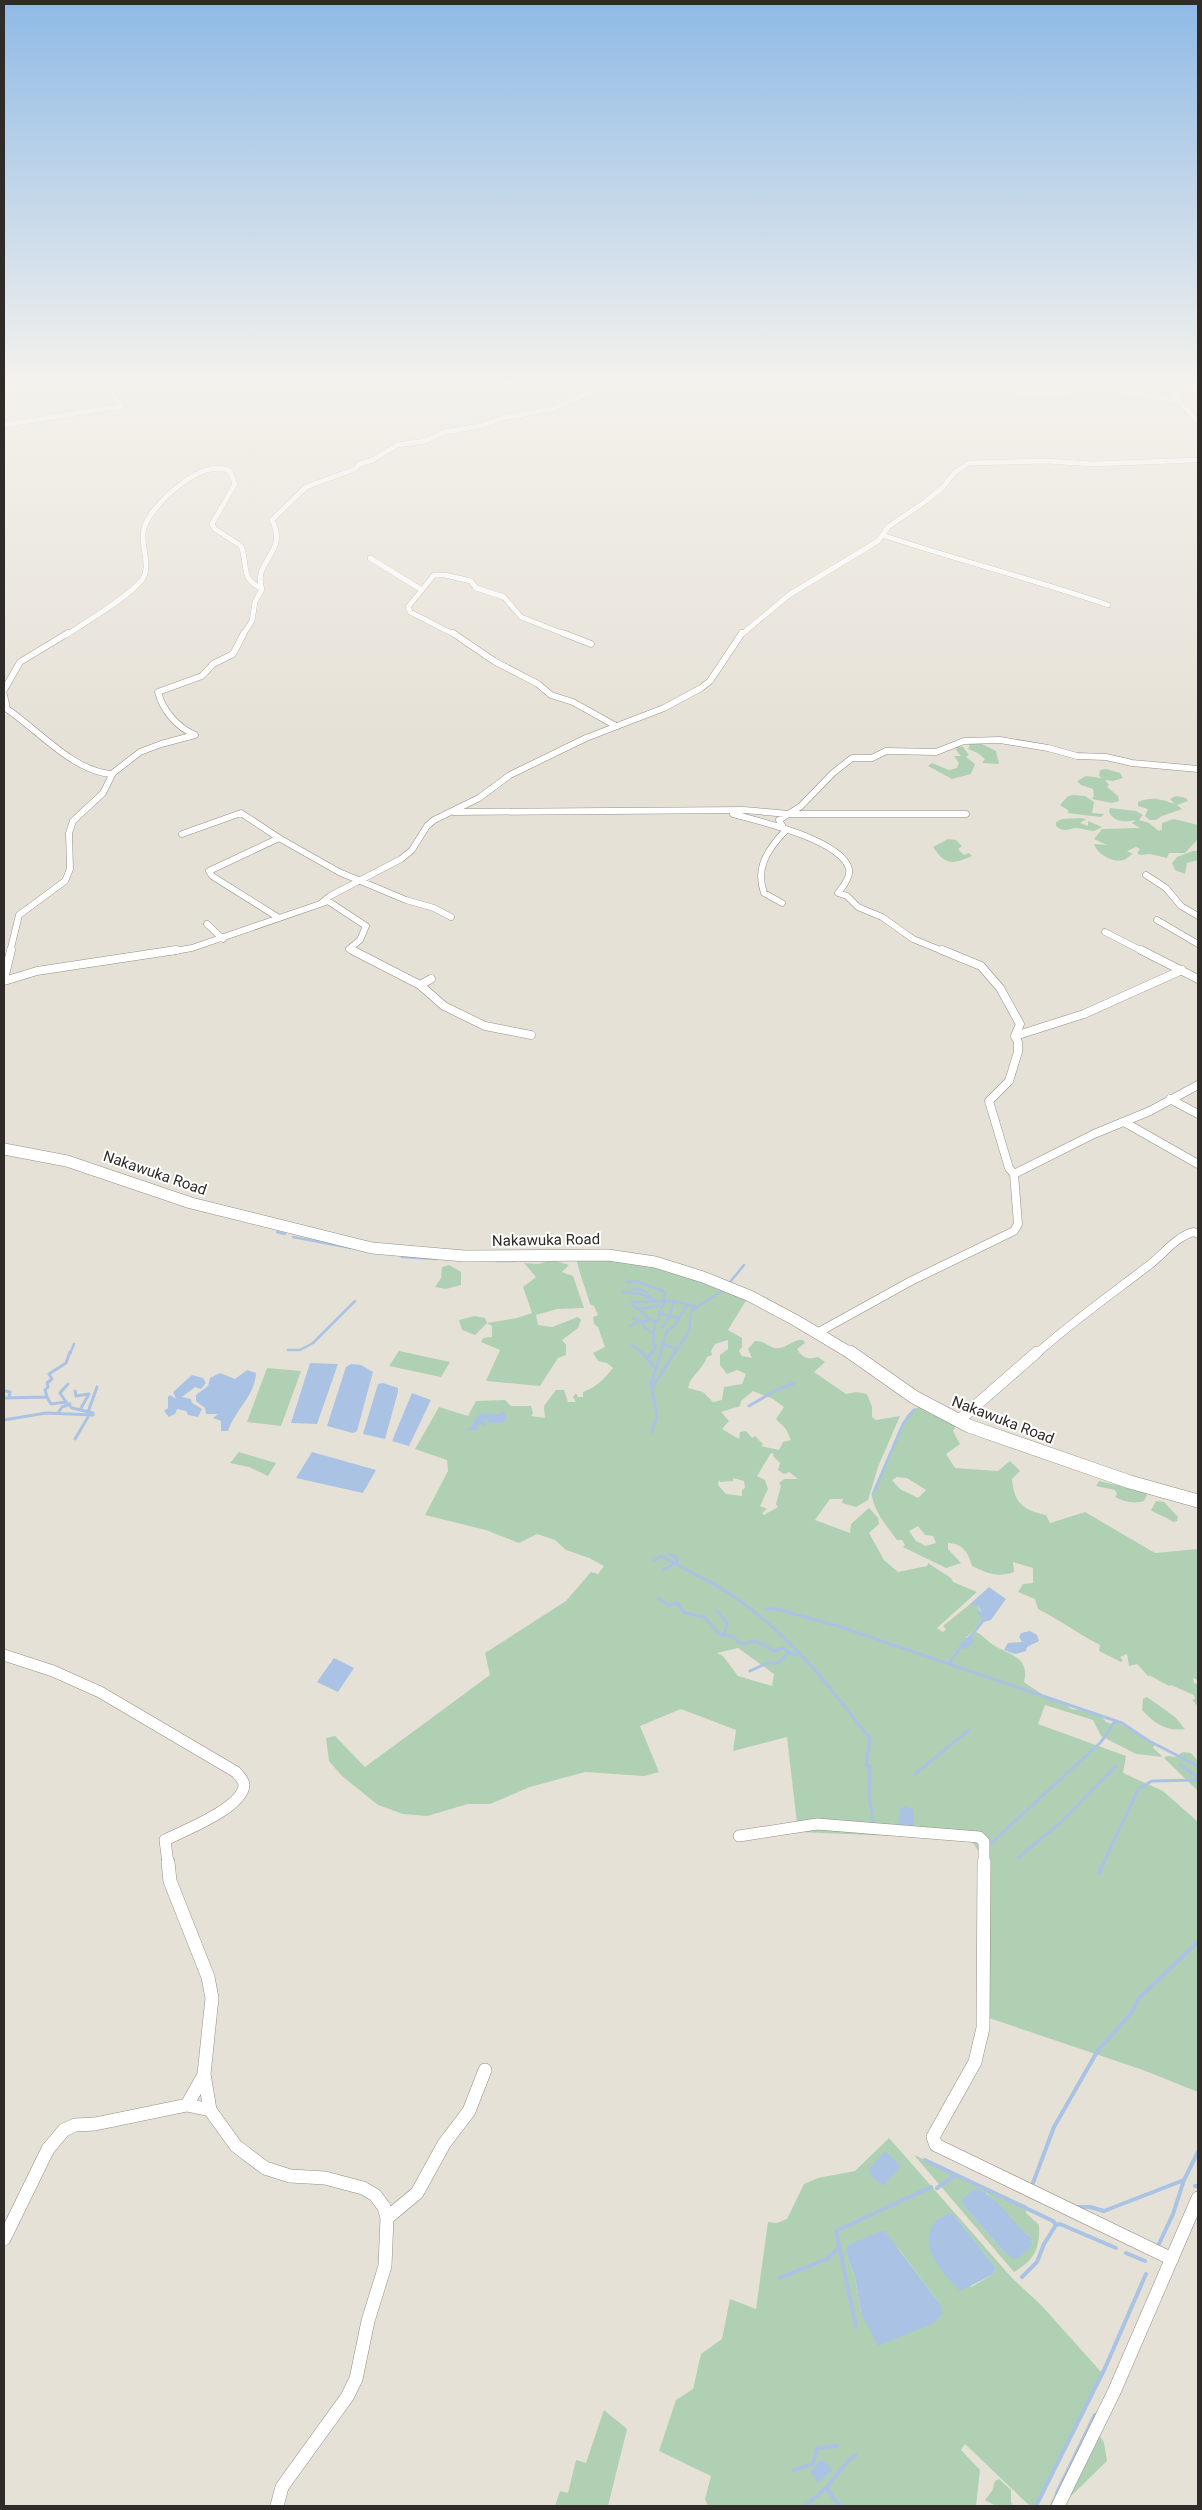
<svg xmlns="http://www.w3.org/2000/svg" width="1202" height="2510" font-family="Roboto,sans-serif">
<style>
.green{fill:#b0d0b3;fill-rule:evenodd}
.water{fill:#aac3e4}
.lines{fill:none;stroke-linecap:round;stroke-linejoin:round}
.stream-far2{stroke:#aac3e4;stroke-width:2.5}
.stream-far1{stroke:#aac3e4;stroke-width:3}
.stream{stroke:#aac3e4;stroke-width:4}
.minor-far4-casing{stroke:#958f86;stroke-width:5.5}
.minor-far3-casing{stroke:#958f86;stroke-width:7}
.minor-far2-casing{stroke:#958f86;stroke-width:9}
.minor-far1-casing{stroke:#958f86;stroke-width:12}
.minor-casing{stroke:#958f86;stroke-width:14}
.major-far1-casing{stroke:#958f86;stroke-width:12}
.major-casing{stroke:#958f86;stroke-width:14}
.minor-far4{stroke:#fff;stroke-width:5}
.minor-far3{stroke:#fff;stroke-width:6}
.minor-far2{stroke:#fff;stroke-width:8}
.minor-far1{stroke:#fff;stroke-width:11}
.minor{stroke:#fff;stroke-width:13}
.major-far1{stroke:#fff;stroke-width:11}
.major{stroke:#fff;stroke-width:13}
.labels{text-anchor:middle;dominant-baseline:central;stroke-width:4;stroke-linejoin:round;paint-order:stroke}
.street-label{font-size:15px;fill:#2e2b28;stroke:#fff}
</style>
<rect width="100%" height="100%" fill="#e6e1d6"/>
<path class="green" d="M974,740l22,11 3,13 -17,-1 3,-4 -7,-6 -10,-4 2,-4 -4,-3z
M957,746l6,1 6,8 -3,2 9,7 -4,10 -19,5 -24,-13 4,-3 17,7 8,-2 2,-5 -5,-7h7l-5,-6z
M1106,769l14,4 3,5 -10,3 -8,-1 4,5 -2,2 11,9 1,5 -7,2 -20,-4 2,-3 -1,-7 -12,-4 -4,-4 9,-5 16,2 -3,-2 1,-6z
M1074,795l11,1 9,6 -2,11 12,1 -3,3 -34,-4 2,-2 -9,-6 8,-9z
M1176,796l10,2 2,3 -11,4 5,4 -20,7 -6,4h-6l-5,-4 3,-7 -10,-3v-4c15,-6 22,-3 37,2l-5,-5z
M1110,808l26,3 7,4 -4,5 10,3 10,8 3,-2v-6l12,-4 24,6v14l-13,14h-16l-2,5 -17,-4 -10,1 -3,-2 3,-4 -4,-2 -9,4 6,3c-3,1 -5,3 -7,5 -11,6 -29,-5 -32,-15l13,1 -13,-6 8,-10 38,-1 -8,-5 4,-3c-11,2 -21,3 -27,-8z
M1081,818l5,1 -6,4 8,3v-5l14,6 -8,4c-5,0 -12,-3 -18,-3 -8,1 -12,5 -20,-2v-4l6,-3z
M948,839l8,1 6,6 -4,3 6,6 5,-2 3,3c-20,9 -27,9 -39,-9z
M1193,851h5v9l-11,3 -2,11 -10,-4 -3,-7 5,-6z
M583,1257l80,10 84,32 -19,31 14,8v9l-3,4 3,5 10,2 -4,-9 7,-8c10,-1 15,9 24,7 9,-1 14,-9 24,-8l2,3 -8,6c6,9 10,11 21,8l7,5 -11,10 32,22 10,-2 11,2 5,13v10l4,3 24,-4 -22,51 -10,33 -12,7 -14,-4 1,-4h-13l-15,21 35,13 1,-9 18,-16 9,10 1,6 -10,9 15,27 14,12 29,-6 1,-3 23,15 2,4 24,10 -40,36 6,4 3,-3 -3,-3 26,-21h9l4,13 -9,14 -8,6 7,-1 4,-5c8,4 12,10 19,14 16,9 35,12 29,36l19,13 19,6 9,8 17,2 12,4 6,7 6,2 3,-3 40,23 -2,4 10,9 -27,-3 -35,-18 -8,-16 -48,-15 -7,19 88,32 -3,17 40,18 35,31v270l-55,-22 -166,-56v-67l4,-91 -7,-12 -7,-5 -169,-7 -11,-95 -54,14 3,-21 -55,-21 -41,17 19,46 -15,4 -59,-4 -55,15 -40,17h-22l-41,12 -24,-2 -25,-9 -36,-29 -13,-15 -3,-23 9,-2 30,31 125,-92 -5,-22 81,-52 25,-29 7,2 6,-8 -15,-8 -23,-8 -11,-10 -18,-6 -18,9 -33,-13 -61,-15 23,-44 -1,-11 -32,-11 24,-42 29,9 8,-15 29,-1 6,6h20l2,7 -2,3 14,2 -1,-12 12,-16h8l4,12h8l-3,-5 3,-4 2,4h5v-5c14,-5 21,-13 30,-24l-6,-5 -9,-2 -5,-8 12,-6 -7,-20 -4,-3 -1,-7 5,-2 -4,-9 -4,-2c-4,-15 -10,-28 -13,-43zM728,1340v9l-8,6v10l7,9 10,-4 9,4 -4,10 -18,3 -2,13 -9,2 -10,-10 -15,-4c3,-14 15,-18 19,-31l5,-2 -1,-4 4,-7zM753,1391l20,8 11,8 -8,12 10,10 5,11 -8,2 -4,8 -18,-4 2,-2 -8,-8 -3,2 -6,-7 -6,1 -1,7 -17,-10 7,-8 -8,-9 19,-6 1,-5zM771,1453l3,1 -1,2 7,7 -2,7 6,4 5,-2 9,7h-14l-5,4 2,3 -5,18 2,3 -14,8 -2,-2 5,-4 -7,-3 8,-17 -3,-9 -8,-4zM733,1478l11,3 1,7 -3,2v6l-16,-2 -8,-9 1,-5 1,2 13,-1zM738,1648l36,26 -2,12 -34,-10 -15,-20 -6,-3z
M553,1260l16,5 -7,7 11,4 11,32 -27,1 -21,6 2,10 14,2 26,-10 3,3 -3,8 -16,12 4,5v10l-8,3 -18,28 -54,-5 14,-31 -19,-8 2,-4 9,-1v-11l-5,-3 -12,12 -13,-5 -3,-10 16,-4 10,2 2,5 30,-5 15,-5 -9,-26 13,-10 -12,-14 14,1z
M449,1265l12,7v13l-15,4 -11,-2 6,-9 1,-11z
M399,1351l51,11 -9,15 -52,-11z
M267,1368l34,3 -20,55 -34,-4z
M924,1405l33,18 -4,8 7,13 -14,10 9,14 43,3 12,-10 10,10 -8,8c2,24 11,31 34,36l4,8 35,-11 70,41 43,-4v131l-5,-2 1,5 4,1v22l-6,-6 3,-1 -1,-4 -23,-10 -2,1 -20,-11v2l-12,-13 -8,2 -2,-12 -7,3 3,3 -2,2 -22,-11 1,-6c-22,-11 -40,-25 -62,-36l-3,-10 -17,-7 5,-8 10,-1v-15l-20,-6 1,10c-17,6 -27,1 -42,-6 -4,-14 -9,-22 -24,-23v6l13,14 -15,5 -43,-21 2,-2 -3,-5h-5c-9,-12 -23,-29 -25,-44l35,-81 7,-6zM897,1477l10,1 19,12 -8,8 -18,-9 -8,-9zM918,1526l7,9 8,1 3,7 -10,3 -10,-5 -7,-10z
M239,1452l37,11 -8,13 -19,-9 -19,-4z
M1099,1481l22,5 20,2 6,7 -3,6c-11,3 -19,1 -29,-4l2,-3 -2,-4 -19,-4z
M1156,1501l8,1 14,15 -1,4 -4,1c-8,-6 -15,-7 -22,-12z
M1147,1697l28,20 10,12c-19,3 -31,-6 -43,-19l1,-11z
M1183,1752l8,1 7,8v30l-34,-33 3,-2 8,1z
M889,2138l123,140 30,28 60,67 -66,133h-6l-65,-62 -4,6 19,20 -4,36h-268l-3,-7 6,-23 -52,-25 17,-51 17,-11 8,-35 21,-15 8,-40 26,10 12,-87 9,1 10,-4 17,-35 14,-6 37,-7zM954,2215l42,53 -4,7 -21,12zM898,2248l42,56 -79,9 -6,-36 -9,-25z
M914,2155l113,51 -1,7 13,12c1,23 -4,35 -25,47zM987,2193l31,34 13,10 -26,16 -42,-48z
M604,2410l23,19 -19,77h-53l5,-15 8,2 8,-33 10,3z
M1092,2422l12,21 3,18 -37,36 -21,9z
M999,2479l12,11v12l2,4h-17l-11,-6 7,-9 3,-10z"/>
<path class="water" d="M310,1363l28,1 -21,60 -26,-1z
M351,1364l10,1 12,7 -16,59 -4,2 -26,-7 19,-59z
M247,1370l9,3c-1,23 -21,37 -28,58h-7v-10l-8,-3 5,-4h-12l-1,-6 -9,-7v-6l12,-9 2,-8 10,-5 15,6z
M192,1375l11,3 3,5 -5,6 -6,-2 -13,10 9,2 1,4 10,6 -4,8 -10,-2 -2,-4 -9,-2 -2,5 -6,3 -5,-6 4,-3v-11l2,-2 6,4 -3,-7z
M383,1383l15,5v4l-13,47 -22,-5 15,-50z
M412,1393l19,7 -22,46 -17,-5z
M502,1411l4,2v6l-3,4h-14l-2,-4h-3l2,7 -6,-2 -3,2v4h-13l7,-3 7,-12 5,-2 16,1z
M312,1452l64,18 -13,23 -67,-15z
M989,1587l17,12 -15,21 -7,2 -12,15 1,6 -8,6 -5,-1 -1,-3 14,-13 9,-14 -5,-5 4,-2 -3,-6h-9z
M1030,1631l7,4 2,6 -12,6 -1,4 -11,3 -11,-4 4,-7 14,-1 -3,-5 2,-4z
M334,1658l20,10 -16,24 -21,-10z
M905,1806l9,4v17l-11,2 -4,-4 1,-16z
M885,2151l16,15 -18,20 -12,-10 -3,-6z
M975,2188c24,8 36,35 56,49l1,8 -11,11 -8,3 -8,-6 -42,-48 -1,-5z
M948,2213l6,2 42,53 -4,7 -32,16c-16,-16 -44,-46 -25,-69 3,-3 10,-6 13,-9z
M884,2230l56,74 3,10 -11,10 -54,22 -17,-33 -6,-36 -9,-25 2,-7z
M822,2459l10,11 -14,13 -8,-11z"/>
<g class="lines">
<path class="stream-far2" d="M277,1232l8,2
M293,1237l58,11
M402,1257l34,2
M496,1261h19
M627,1282l9,-1 29,11 -2,9
M730,1282l14,-17
M632,1289l11,1 7,7
M623,1292l17,2 15,6
M632,1302l3,6 5,1 3,5 12,8 -2,22 3,3 -5,7
M632,1302l42,-1 22,6
M640,1309l18,-3
M659,1313l19,5
M632,1318l11,4
M650,1319l-7,3v4l11,8
M655,1322l4,-3v-6l6,-12
M630,1326l8,-4
M662,1328l8,-13 4,-14
M631,1344l12,10
M662,1344l15,5
M288,1350h12l13,-7 42,-42
M70,1354l4,-10
M660,1354l7,-23 8,-6 12,-20
M674,1354l15,-23 2,-20 34,-22"/>
<path class="stream-far1" d="M641,1352l15,17
M648,1358l4,-6
M652,1388l23,-36
M6,1391l4,1 -1,5
M75,1391l1,5 13,-2 -8,14
M47,1397l-2,-7 3,-3 -1,-4 5,-4 -3,-5 17,-11 4,-11
M4,1398l43,-1 4,7 15,-2 6,6 21,5v2
M66,1402l-6,-9 8,-9
M749,1406l29,-17 17,-6
M88,1412l9,-25
M58,1413l4,-6 8,-3
M4,1420l42,-7 47,2
M652,1432l5,-16 -6,-32 10,-32
M75,1439l13,-22
M873,1494l30,-70 11,-14
M670,1554l8,5 -2,5c19,11 39,19 57,32 55,37 97,90 137,143l-4,27h4l-1,30 5,29
M654,1561l7,-5 15,8
M663,1570l11,-6
M658,1598l10,7 9,-2 8,10 19,4 15,17 12,2 11,8 14,-3 18,10 9,-3 11,7 6,-1
M766,1609l6,-1 66,18 284,97 27,18 49,25
M717,1611l11,13 -5,12
M949,1664l11,-16
M750,1671l17,-8h11l11,-10
M1180,1765l18,12
M915,1774l54,-44
M988,1846l113,-104 14,-21
M1018,1858l43,-36 55,-56
M1103,1864l36,-76 13,-7 46,-1"/>
<path class="stream" d="M1099,1873l5,-11
M925,2160l128,61 3,4 4,-1 56,24
M1033,2183l21,-56 43,-75 35,-40 7,-14 59,-56
M1195,2186h3
M937,2188l19,-13
M1076,2207h14l14,4 80,-31 14,-28
M1158,2246l15,-32 11,-34
M1126,2253l19,8
M1022,2277l15,-15 7,-18 12,-19
M779,2278l48,-19 12,-11
M856,2327l-20,-96 95,-44
M794,2470l19,-6 4,-16 20,-2
M826,2488l13,17
M1057,2493l38,-78
M805,2506l21,-18 22,-27 8,-6
M1036,2506l69,-138 41,-94"/>
<g class="minor-far4-casing">
<path id="minor-far4" d="M828,384l6,1
M973,384l7,3 25,1 9,4 25,2 65,-5 27,4 47,8 20,20
M1130,384l15,9
M1176,384l9,5 -11,5 4,7
M4,425l117,-19 -16,-22
M882,535c75,25 151,44 226,70
M370,558l52,32
M66,635c21,-13 59,-36 75,-54 12,-13 -2,-37 3,-53 7,-24 60,-72 86,-57l5,13 -23,40 3,5 26,17c8,20 -2,32 21,43
M243,635l9,-14 3,-19 7,-13c-10,-28 27,-36 10,-69l34,-33 49,-18 5,-5 13,-4 24,-15 28,-4 19,-9 37,-6 22,-8 49,-9 58,-25
M455,635l-45,-23 -2,-5 26,-32h11l26,6 5,7 28,9 17,20 46,18
M741,635l48,-40 89,-54 10,-14 38,-26 17,-14 11,-14 15,-10 78,-2 46,3 105,-4"/>
</g>
<g class="minor-far3-casing">
<path id="minor-far3" d="M453,633l41,28 44,23 13,11 22,7 43,24
M563,633l28,11
M4,690l16,-28 48,-29
M4,695l3,14c31,21 66,62 104,65
M454,812l290,-2 44,4h178
M733,814c26,7 109,26 116,55 2,8 -6,18 -11,24l9,3 11,11 24,10 31,22 32,13
M182,834l59,-21 38,25
M1146,875l20,13 15,18 17,10
M782,903l-18,-10c-9,-25 4,-44 21,-62l-6,-11 22,-14 32,-33 19,-15h20l14,-7 50,1 28,-11 36,-1 48,8 29,8 29,1 26,6 66,6
M320,904l8,-3 38,25 -6,14 -11,9 6,3
M279,918l-67,-42 -3,-5 70,-33 60,34 67,28 28,8 17,9
M1157,920l41,24
M207,924l16,15
M1105,932l39,20
M10,952l9,-37 46,-34 5,-12 -1,-36 4,-12 30,-28 10,-20 27,-21 21,-8 34,-9c-18,-8 -32,-24 -37,-43l44,-16 11,-12 20,-10 11,-21
M168,952l24,-4 128,-44 10,-8 71,-37 11,-9 15,-24 7,-6 45,-22 31,-23 76,-37 78,-30 37,-20 9,-7 32,-48"/>
</g>
<g class="minor-far2-casing">
<path id="minor-far2" d="M352,950l68,35 11,-6
M942,950l39,16 19,22 20,36 -5,12
M1141,950l57,29
M4,979l7,-29
M4,981l33,-10 139,-21
M420,985l24,21 41,20 46,9
M1170,1099l28,15
M1124,1122l74,42
M1014,1174l80,-40 56,-23 48,-26
M817,1333l94,-52 103,-50 4,-7 -4,-50 -5,-6 -20,-67 20,-20 9,-29v-10l-3,-6 69,-22 98,-44
M1036,1354c36,-32 74,-59 112,-88 15,-11 28,-30 46,-34l4,2"/>
</g>
<g class="minor-far1-casing">
<path id="minor-far1" d="M958,1421l79,-69
M4,1655l49,16 47,21 136,80c3,4 8,8 8,13 -1,23 -61,46 -79,55l3,24
M739,1836l78,-12 162,13 5,5v22"/>
</g>
<g class="minor-casing">
<path id="minor" d="M168,1862l2,19 38,96 4,21 -8,76 6,36 26,36 29,22 25,8 35,2 38,10 12,7 9,12 3,11 -2,48 -17,55 -12,58 -9,18 -65,90 -5,19
M984,1862l-1,166 -8,34 -42,75 3,8 236,114
M187,2105l17,-30
M387,2218l30,-25 27,-49 25,-33 16,-41
M4,2239l44,-90 16,-19 11,-5 20,-1 92,-19 23,5
M1058,2506l56,-114 84,-194"/>
</g>
<g class="major-far1-casing">
<path id="major-far1" d="M4,1149l63,12 124,42 181,45 92,8 144,-1 47,7 48,15 47,19 45,24 57,34"/>
</g>
<g class="major-casing">
<path id="major" d="M850,1352l64,45 55,29 161,56 68,19"/>
</g>
<use href="#minor-far4" class="minor-far4"/>
<use href="#minor-far3" class="minor-far3"/>
<use href="#minor-far2" class="minor-far2"/>
<use href="#minor-far1" class="minor-far1"/>
<use href="#minor" class="minor"/>
<use href="#major-far1" class="major-far1"/>
<use href="#major" class="major"/>
</g>
<linearGradient id="sky" x2="0" y2="1"><stop stop-color="#8fbae6"/><stop offset="0.52" stop-color="#f4f2ed"/><stop offset="1" stop-color="#f4f2ed" stop-opacity="0"/></linearGradient>
<rect width="1202" height="735" fill="url(#sky)"/>
<g class="labels">
<g class="street-label">
<text transform="translate(155 1173) rotate(19)">Nakawuka Road</text>
<text transform="translate(546 1240) rotate(-1)">Nakawuka Road</text>
<text transform="translate(1003 1420) rotate(21)">Nakawuka Road</text>
</g>
</g>
<rect width="1202" height="2510" fill="none" stroke="#2e2b28" stroke-width="10"/>
</svg>
